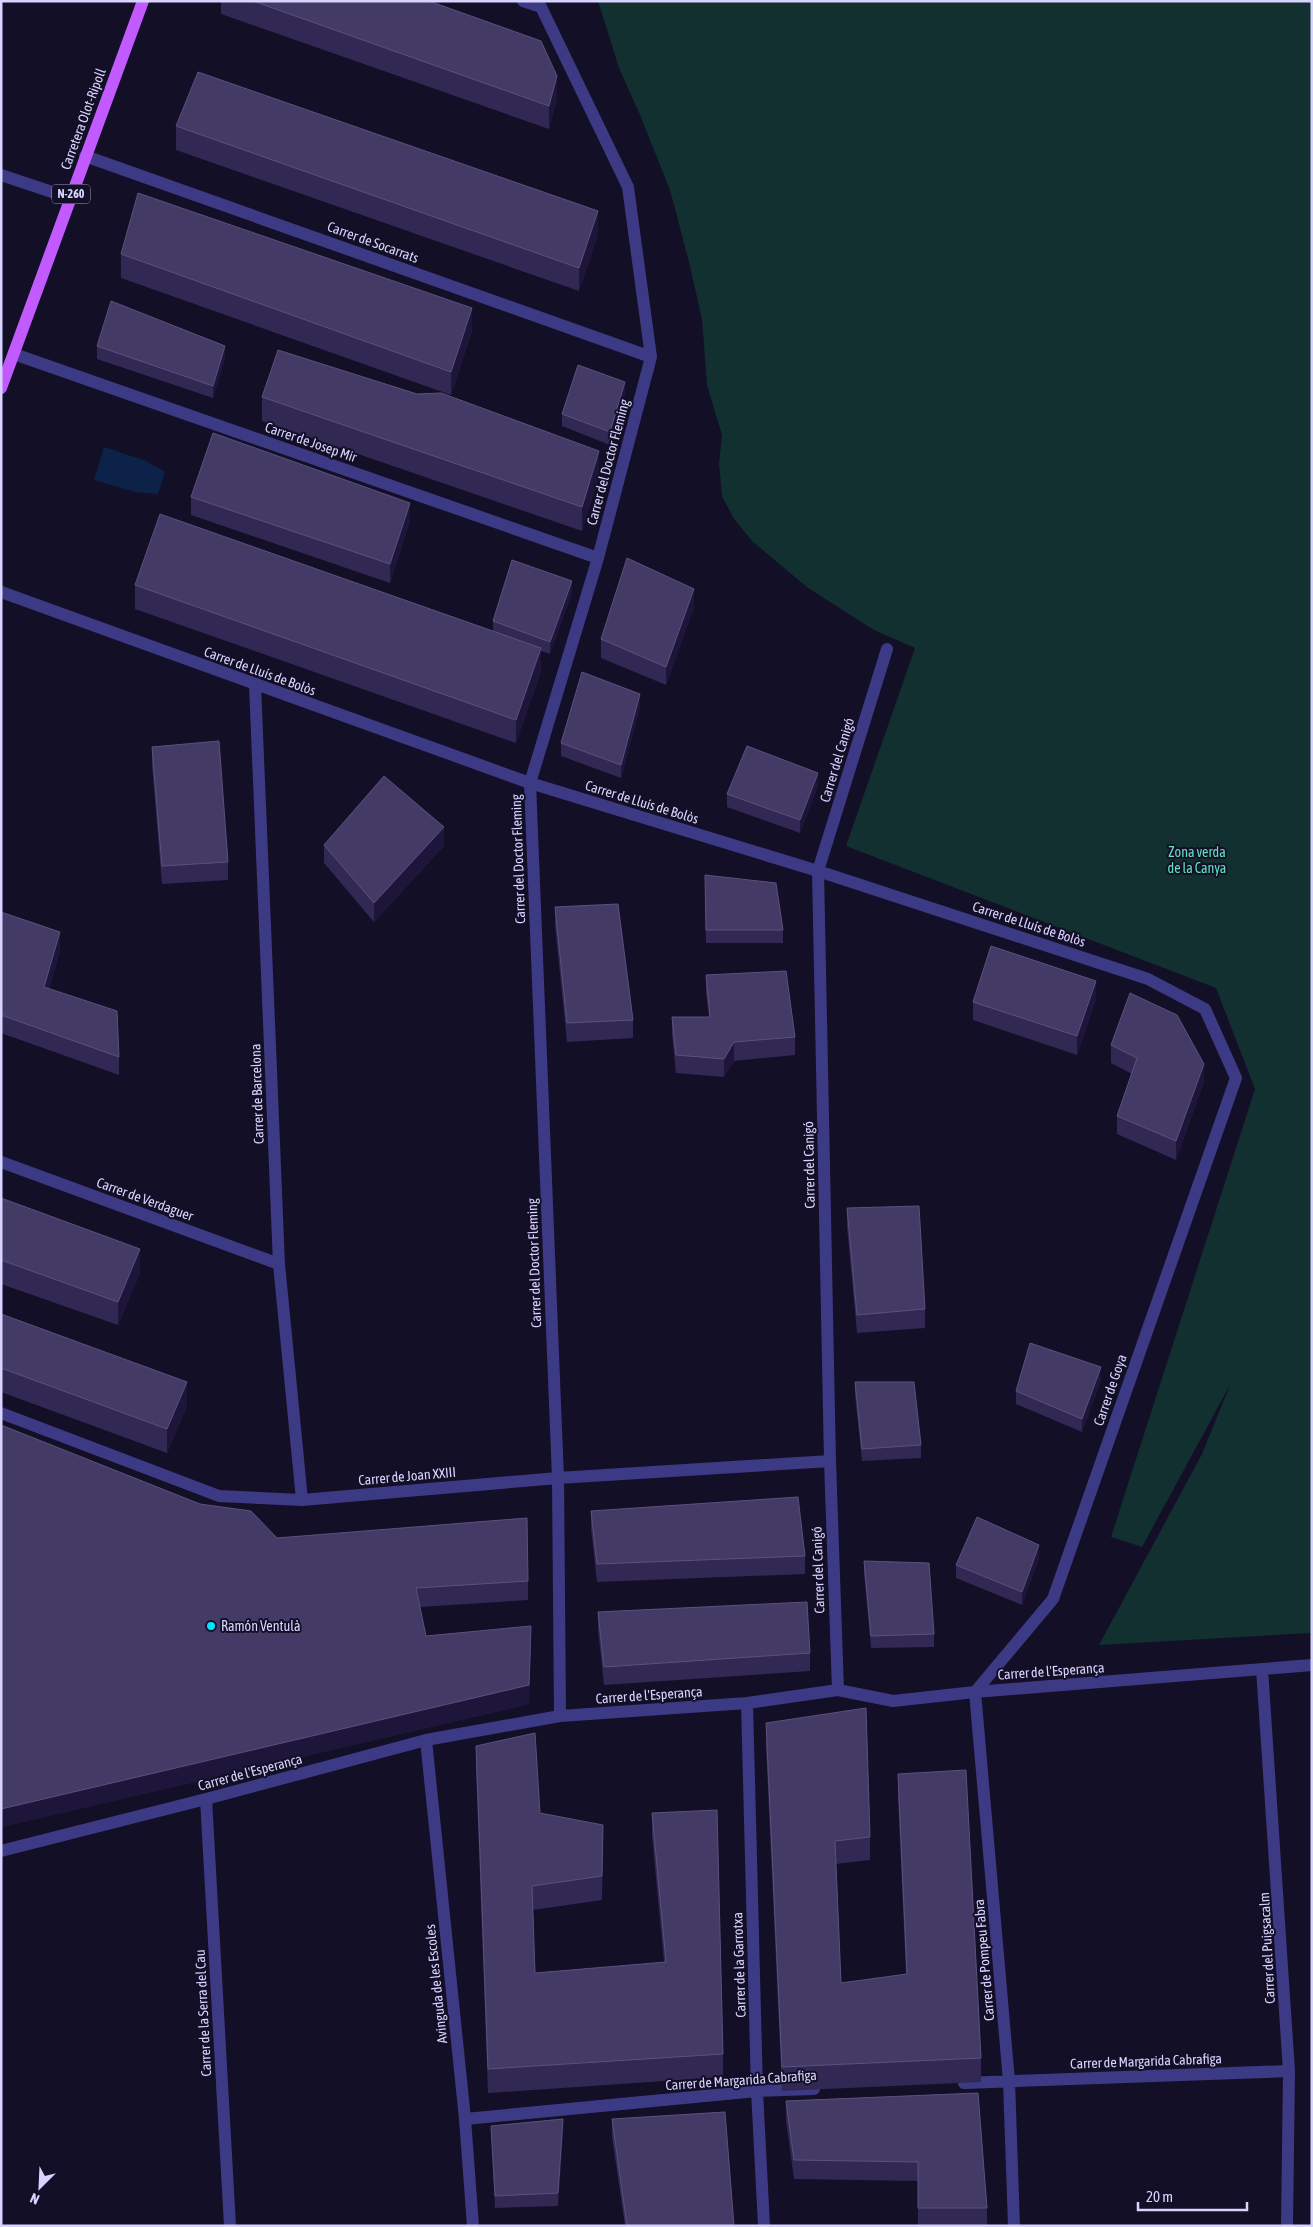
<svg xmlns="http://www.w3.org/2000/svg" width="1313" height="2227" font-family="'Asap Condensed',sans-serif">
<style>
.green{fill:#12302f}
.water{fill:#0c2248}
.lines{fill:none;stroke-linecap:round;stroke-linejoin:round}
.street{stroke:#3d3a85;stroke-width:12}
.primary{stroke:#c25bff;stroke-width:12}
.wall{fill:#312854}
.shaded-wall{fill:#1d163a}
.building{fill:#433a66;stroke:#5a527e}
.poi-dot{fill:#00e5ff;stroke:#130f26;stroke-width:2}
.labels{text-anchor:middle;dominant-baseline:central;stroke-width:4;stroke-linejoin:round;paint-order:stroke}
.shield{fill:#130f26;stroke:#9e99be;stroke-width:1}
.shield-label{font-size:12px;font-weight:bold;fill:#d9d4ff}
.street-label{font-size:14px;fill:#d9d4ff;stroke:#130f26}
.park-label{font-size:14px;fill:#5fe0c0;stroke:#130f26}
.poi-label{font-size:14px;fill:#d9d4ff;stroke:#130f26;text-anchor:start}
</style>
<rect width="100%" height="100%" fill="#130f26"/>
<path class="green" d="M598,1h714v1632l-213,12 103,-191 28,-69 -88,162 -31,-10 144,-448 -39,-101 -370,-142 69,-198 -41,-18 -66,-42 -55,-46 -19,-23 -12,-23 -3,-33 3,-28 -15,-50 -5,-66 -13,-57 -19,-72 -30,-75 -21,-47z"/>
<path class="water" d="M104,447l42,14 19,11 -7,22 -23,-2 -41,-12z"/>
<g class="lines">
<path class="street" d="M523,1l18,6 87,180 23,170 -53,201 -68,225 28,695 2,238
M85,156l566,201
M1,175l69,23
M14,354l584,204
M1,592l529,191 288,88 330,108 57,30 31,69 -183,521 -78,93
M255,685l24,579 23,236
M1,1162l278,102
M1,1413l218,83 83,4 256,-22 272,-17
M1262,1669l27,402 -2,155
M838,1690l-8,-229 -12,-590 69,-222
M975,1692l34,389 5,145
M747,1703l10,388 7,135
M426,1740l39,379 8,107
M206,1799l24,427
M1,1851l205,-52 220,-59 134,-24 187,-13 91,-13 55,11 82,-9 337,-27
M964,2083l325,-12
M465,2119l292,-28 57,-2"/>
<path class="primary" d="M1,388l142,-387"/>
</g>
<path class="wall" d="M221,1h208l128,98 -8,30 -328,-115z
M176,126l422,109 -19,56 -403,-141z
M121,254l351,77 -21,64 -330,-117z
M97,346l128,12 -12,40 -116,-39z
M625,394l-15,51 -48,-19v-12z
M262,397l337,78 -17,56 -320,-110z
M191,497l219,24 -20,62 -199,-68z
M135,585l358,46v-10l79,-28 -22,61 -9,-3v20l-25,72 -381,-134z
M694,607l-28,78 -65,-27v-19z
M640,707l-19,71 -60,-22v-13z
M152,747l76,115v18l-66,4 -10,-118z
M818,786l-18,47 -73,-26v-13z
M324,845l120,1 -70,76 -50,-59z
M705,888l78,42v13h-77z
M555,907l78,113v18l-66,4 -12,-116z
M1,912l59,39 -11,38 70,68v18l-118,-42z
M706,975l89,62v18l-61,6 -10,16 -48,-4 -4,-38v-18h37l-3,-24z
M1096,999l-19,56 -104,-35v-18z
M1111,1045l93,37 -28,78 -59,-26v-18l15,-42 -21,-11z
M1,1198l139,75 -22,52 -117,-41z
M847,1208l78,101v19l-68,5 -10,-106z
M1,1314l186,92 -20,47 -166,-61z
M1101,1380l-19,52 -66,-28v-13z
M855,1382l66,63v13l-59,3 -7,-66z
M1,1425l276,113 251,43v19l-108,7 6,29 105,8 -2,60 -528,123z
M591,1511l214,45v18l-208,8 -6,-53z
M1039,1558l-17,47 -66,-27v-13z
M864,1561l70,73v13l-63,1 -7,-75z
M598,1612l212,41v18l-206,14 -6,-55z
M766,1723l104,114v23l-34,4 5,119 65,-9 -8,-176v-24l83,284v24l-199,9 -16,-344z
M476,1746l64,67 63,36 -1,51 -69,10 2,63 129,-11 -12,-126v-23l71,241v23l-235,16 -12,-323z
M978,2093l9,115v18h-69v-45l-124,-2 -8,-59v-19z
M612,2119l122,107h-109l-13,-89z
M491,2126l72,6 -5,74 -63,2z"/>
<path class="shaded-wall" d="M557,76v23l-8,30v-23z
M598,211v24l-19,56v-23z
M472,308v23l-21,64v-23z
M225,346v12l-12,40v-12z
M625,382v12l-15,51v-13z
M599,451v24l-17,56v-24z
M410,503v18l-20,62v-19z
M572,581v12l-22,61v-12z
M694,589v18l-28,78v-18z
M541,648v23l-25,72v-23z
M640,694v13l-19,71v-13z
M818,773v13l-18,47v-13z
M444,827v19l-70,76v-19z
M60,932v19l-16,55v-19z
M1096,981v18l-19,56v-19z
M734,1042v19l-10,16v-18z
M1204,1064v18l-28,78v-19z
M140,1249v24l-22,52v-23z
M1101,1367v13l-19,52v-13z
M187,1382v24l-20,47v-24z
M1039,1545v13l-17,47v-13z
M531,1626l-2,78 -528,123v-18z
M603,1825v24l-1,51v-24z
M563,2119v13l-5,74v-13z"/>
<path class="building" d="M253,1h176l112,40 16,35 -8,30z
M198,72l400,139 -19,57 -403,-142z
M138,193l334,115 -21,64 -330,-118z
M111,301l114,45 -12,40 -116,-40z
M278,350l139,44 24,-1 158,58 -17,56 -320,-110z
M578,365l47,17 -15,50 -48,-18z
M213,433l197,70 -20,61 -199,-67z
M160,514l381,134 -25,72 -381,-135z
M627,558l67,31 -28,78 -65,-28z
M512,560l60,21 -22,61 -57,-21z
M582,672l58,22 -19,71 -60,-22z
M219,741l9,121 -66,4 -10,-119z
M747,746l71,27 -18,47 -73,-26z
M384,776l60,51 -70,76 -50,-58z
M705,875l71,8 7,47h-77z
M618,904l15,116 -66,3 -12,-116z
M1,912l59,20 -16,55 73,24 2,46 -118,-42z
M991,946l105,35 -19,55 -104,-34z
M786,971l9,66 -61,5 -10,17 -48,-4 -4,-38h38l-4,-42z
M1130,993l47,22 27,49 -28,77 -59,-25 20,-58 -26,-13z
M1,1198l139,51 -22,53 -117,-42z
M919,1206l6,103 -68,6 -10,-107z
M1,1314l186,68 -20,47 -166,-61z
M1030,1343l71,24 -19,52 -66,-28z
M855,1382h59l7,63 -59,4z
M1,1425l199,79 51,7 26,27 250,-20 1,63 -112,7 10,48 105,-10 -2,59 -528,124z
M798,1497l7,59 -208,8 -6,-53z
M977,1517l62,28 -17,47 -66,-27z
M864,1561l65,2 5,71 -63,2z
M807,1602l3,51 -206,14 -6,-55z
M866,1708l4,129 -35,4 6,142 66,-9 -9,-200 68,-4 15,288 -199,9 -16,-344z
M535,1733l5,80 63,12 -1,51 -70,10 3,87 131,-11 -14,-149 65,-3 6,244 -235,15 -12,-323z
M978,2093l9,115h-69v-46l-124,-2 -8,-59z
M725,2112l9,114h-107l-15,-107z
M563,2119l-5,74 -63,3 -4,-70z"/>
<circle class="poi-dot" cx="211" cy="1626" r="5"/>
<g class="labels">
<rect class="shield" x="52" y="184.5" width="38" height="19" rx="4"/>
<g class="shield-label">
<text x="71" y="194">N-260</text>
</g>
<g class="street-label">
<text transform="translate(83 119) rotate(-70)">Carretera Olot-Ripoll</text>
<text transform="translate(373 242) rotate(20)">Carrer de Socarrats</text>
<text transform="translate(311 442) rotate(19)">Carrer de Josep Mir</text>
<text transform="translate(608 462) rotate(-75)">Carrer del Doctor Fleming</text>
<text transform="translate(260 671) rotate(20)">Carrer de Lluís de Bolòs</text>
<text transform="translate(837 760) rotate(-73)">Carrer del Canigó</text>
<text transform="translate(642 802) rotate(17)">Carrer de Lluís de Bolòs</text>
<text transform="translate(518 859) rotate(-92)">Carrer del Doctor Fleming</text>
<text transform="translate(1029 924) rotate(18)">Carrer de Lluís de Bolòs</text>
<text transform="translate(257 1094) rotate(-92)">Carrer de Barcelona</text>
<text transform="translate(809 1165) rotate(-91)">Carrer del Canigó</text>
<text transform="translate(145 1199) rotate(20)">Carrer de Verdaguer</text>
<text transform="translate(534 1263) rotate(-92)">Carrer del Doctor Fleming</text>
<text transform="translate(1110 1390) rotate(-71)">Carrer de Goya</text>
<text transform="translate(407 1476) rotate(-5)">Carrer de Joan XXIII</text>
<text transform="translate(818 1570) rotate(-92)">Carrer del Canigó</text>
<text transform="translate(1051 1671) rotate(-4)">Carrer de l'Esperança</text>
<text transform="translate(649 1695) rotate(-4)">Carrer de l'Esperança</text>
<text transform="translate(250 1772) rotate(-15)">Carrer de l'Esperança</text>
<text transform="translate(1267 1948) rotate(-93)">Carrer del Puigsacalm</text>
<text transform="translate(984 1960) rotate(-95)">Carrer de Pompeu Fabra</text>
<text transform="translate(739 1965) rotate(-92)">Carrer de la Garrotxa</text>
<text transform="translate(436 1984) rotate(-96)">Avinguda de les Escoles</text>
<text transform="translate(203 2013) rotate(-93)">Carrer de la Serra del Cau</text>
<text transform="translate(1146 2061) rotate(-2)">Carrer de Margarida Cabrafiga</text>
<text transform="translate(741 2080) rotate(-4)">Carrer de Margarida Cabrafiga</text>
</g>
<g class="park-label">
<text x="1197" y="852">Zona verda<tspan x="1197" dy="16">de la Canya</tspan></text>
</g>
<g class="poi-label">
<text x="221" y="1626">Ramón Ventulà</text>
</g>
</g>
<rect width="1313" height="2227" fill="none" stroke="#d9d4ff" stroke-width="5"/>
<g transform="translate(40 2187) rotate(204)" stroke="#130f26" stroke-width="4" paint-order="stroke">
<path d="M0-4L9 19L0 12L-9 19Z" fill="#d9d4ff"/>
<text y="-8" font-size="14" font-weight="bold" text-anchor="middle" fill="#d9d4ff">N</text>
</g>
<path d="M1138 2202v8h109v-8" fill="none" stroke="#d9d4ff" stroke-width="2.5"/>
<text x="1146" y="2202" font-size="15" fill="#d9d4ff" stroke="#130f26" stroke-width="4" paint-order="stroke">20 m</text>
</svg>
